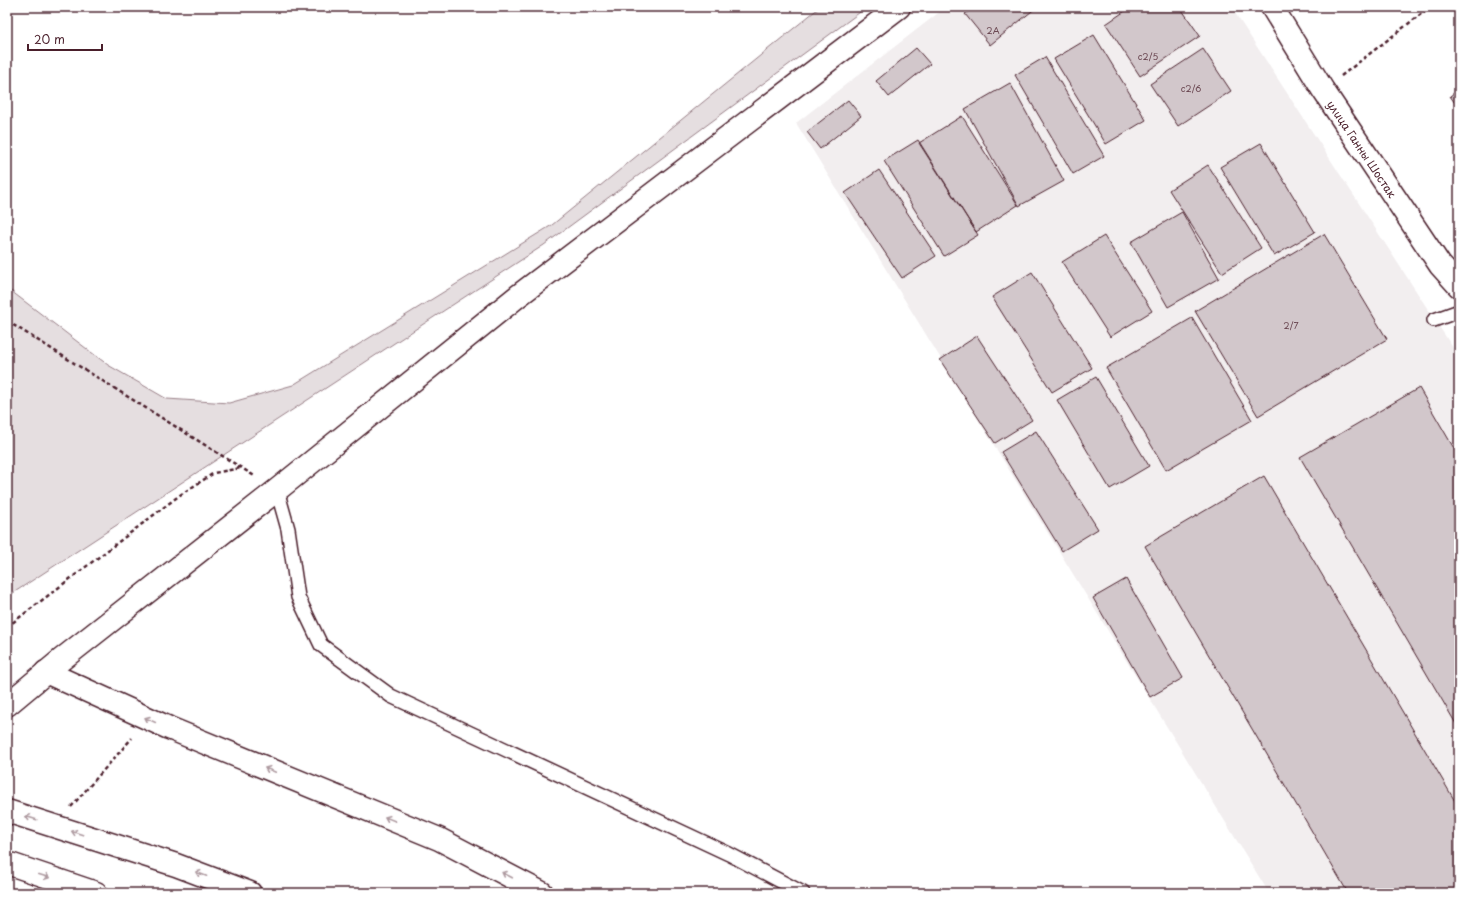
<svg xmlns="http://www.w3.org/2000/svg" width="1466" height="900" font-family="'Playpen Sans',sans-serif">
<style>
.built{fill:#f2eeef}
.green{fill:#e5dee0;stroke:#987e86}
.building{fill:#d2c7cb;stroke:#4a1f2b}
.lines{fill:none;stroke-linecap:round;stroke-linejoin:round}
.lane-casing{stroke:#4a1f2b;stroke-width:16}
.secondary-casing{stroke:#4a1f2b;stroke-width:25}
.primary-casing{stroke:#4a1f2b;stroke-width:25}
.path{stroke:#4a1f2b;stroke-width:2.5;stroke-dasharray:4 3;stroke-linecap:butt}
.lane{stroke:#fff;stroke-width:13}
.secondary{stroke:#fff;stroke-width:22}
.primary{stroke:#fff;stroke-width:22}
.oneway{stroke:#ae9aa0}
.labels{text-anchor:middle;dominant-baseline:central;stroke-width:3;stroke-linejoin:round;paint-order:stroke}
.number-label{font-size:9px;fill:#6c4953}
.street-label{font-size:11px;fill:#4a1f2b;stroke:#fff}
</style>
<rect width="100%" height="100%" fill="#fff"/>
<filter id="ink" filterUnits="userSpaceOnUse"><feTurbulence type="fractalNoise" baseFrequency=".025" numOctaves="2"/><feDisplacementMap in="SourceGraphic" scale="8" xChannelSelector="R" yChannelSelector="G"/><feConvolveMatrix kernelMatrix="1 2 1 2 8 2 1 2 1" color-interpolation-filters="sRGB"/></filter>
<g filter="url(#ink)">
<path class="built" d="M946,7h285l228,350v536h-190l-473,-770z"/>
<path class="green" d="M820,7h47l-323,238 -537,352v-309l101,77 59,34 62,4 64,-18 259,-160z"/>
<path class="building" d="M974,7h63l-47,38 -25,-31z
M1131,7h49l20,29 -60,40 -34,-52z
M1094,35l52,85 -40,24 -52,-85z
M916,48l14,16 -41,33 -13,-16z
M1203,49l28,42 -53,35 -28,-42z
M1045,57l59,99 -31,18 -58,-99z
M1010,83l54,98 -45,25 -54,-97z
M1459,89v20l-9,-13z
M848,100l13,16 -41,33 -13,-17z
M962,116l56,89 -42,27 -57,-89z
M918,140l60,95 -34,21 -60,-95z
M1261,143l54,89 -41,24 -54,-89z
M1208,165l53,83 -39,25 -53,-83z
M879,170l57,86 -34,22 -57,-85z
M1182,212l37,66 -51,29 -37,-65z
M1324,234l63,105 -129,77 -63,-105z
M1104,236l48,75 -42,26 -48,-75z
M1032,272l60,96 -40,24 -60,-95z
M1192,318l60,102 -86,50 -60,-102z
M977,336l55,84 -37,23 -55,-83z
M1096,377l53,89 -39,23 -53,-89z
M1419,388l40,69v272l-159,-272z
M1036,431l62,98 -36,22 -61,-99z
M1264,476l195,332v85h-111l-203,-347z
M1126,579l57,99 -33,19 -57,-99z"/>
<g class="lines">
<g class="lane-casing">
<path id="lane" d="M1434,320l25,-9
M277,490l11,39 10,68 23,48 70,51 338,158 74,39"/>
</g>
<g class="secondary-casing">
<g id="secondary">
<path id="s1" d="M1272,7l51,83 117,175 19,21"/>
<path d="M46,672l123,56 270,111 103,54"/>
<path d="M7,705l54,-45 216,-170 241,-194 381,-289"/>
</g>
</g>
<g class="primary-casing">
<path id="primary" d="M7,811l169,54 74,28
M7,863l89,30"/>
</g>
<path class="path" d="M1341,76l89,-69
M7,321l249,156
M7,627l173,-132 34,-22 27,-5
M71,807l61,-69"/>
<use href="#lane" class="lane"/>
<use href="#secondary" class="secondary"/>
<use href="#primary" class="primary"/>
</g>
<defs><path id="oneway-shaft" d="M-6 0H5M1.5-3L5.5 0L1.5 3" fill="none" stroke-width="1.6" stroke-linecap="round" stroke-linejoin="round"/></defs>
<g class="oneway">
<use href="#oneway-shaft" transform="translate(150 720) rotate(-155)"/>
<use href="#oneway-shaft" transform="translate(270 770) rotate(-158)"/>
<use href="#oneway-shaft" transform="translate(31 818) rotate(-163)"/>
<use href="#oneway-shaft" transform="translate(390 819) rotate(-158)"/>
<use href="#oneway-shaft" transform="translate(77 833) rotate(-162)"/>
<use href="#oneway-shaft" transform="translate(201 874) rotate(-159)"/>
<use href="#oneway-shaft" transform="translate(507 875) rotate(-152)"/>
<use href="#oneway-shaft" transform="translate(44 876) rotate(18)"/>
</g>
</g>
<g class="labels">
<g class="number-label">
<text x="993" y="30">2А</text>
<text x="1148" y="56">с2/5</text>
<text x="1191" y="88">с2/6</text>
<text x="1291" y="325">2/7</text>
</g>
<g class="street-label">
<text stroke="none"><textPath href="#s1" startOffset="168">улица Ганны Шостак</textPath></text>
</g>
</g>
<rect width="1466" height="900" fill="none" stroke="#fff" stroke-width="24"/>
<rect x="12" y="12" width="1442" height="876" fill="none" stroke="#4a1f2b" stroke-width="1.5" filter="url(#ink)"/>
<path d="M28 44v6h74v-6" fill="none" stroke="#4a1f2b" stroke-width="2"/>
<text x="34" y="44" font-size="12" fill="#4a1f2b" stroke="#ffffff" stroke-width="3" paint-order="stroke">20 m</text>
</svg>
